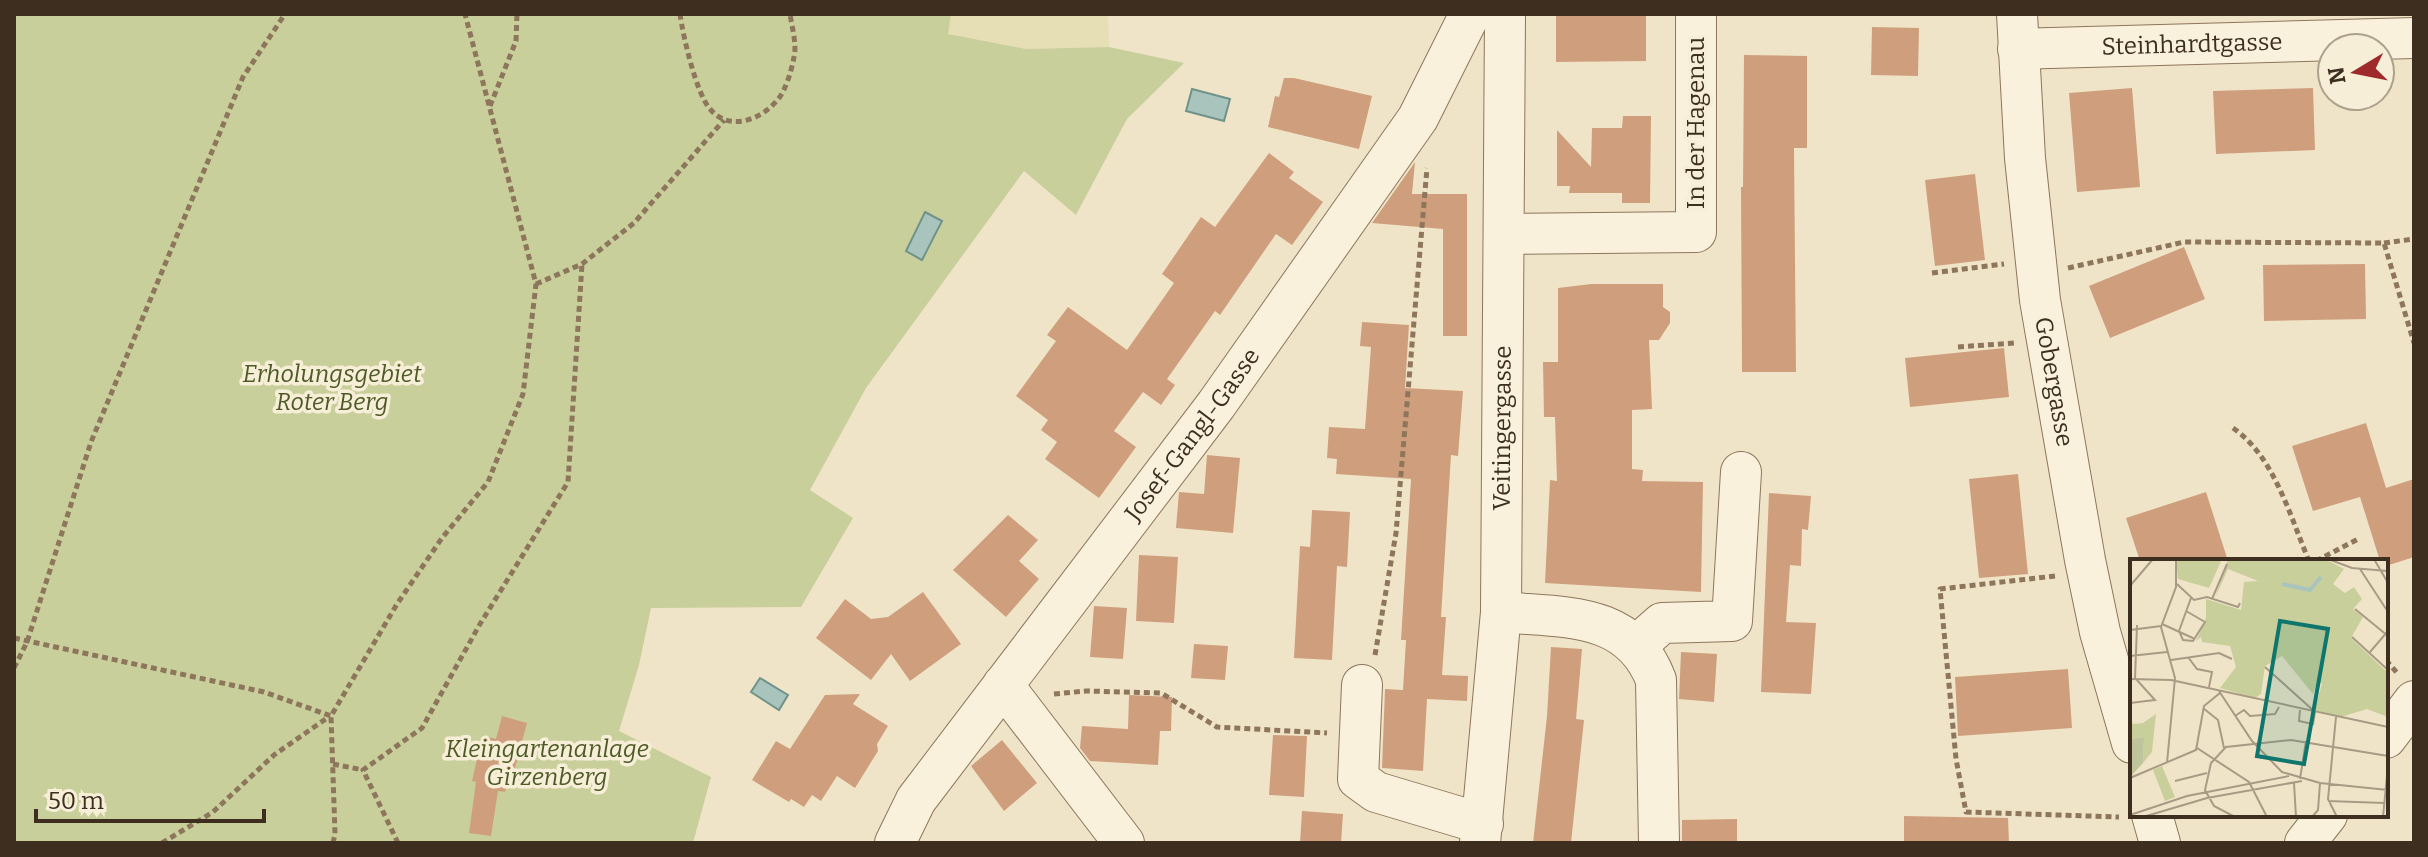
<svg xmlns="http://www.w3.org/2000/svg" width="2428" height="857" font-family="Bitter,serif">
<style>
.farmland{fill:#e6deb5}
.green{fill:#c9cf9b}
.water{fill:#a9c4bc;stroke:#6f938a;stroke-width:2}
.building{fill:#cf9f7d}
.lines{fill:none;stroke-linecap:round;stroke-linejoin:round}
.minor-casing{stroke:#8d765c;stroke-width:42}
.path{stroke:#8d765c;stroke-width:5;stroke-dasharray:6 4;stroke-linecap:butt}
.minor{stroke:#faf1dc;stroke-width:40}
.labels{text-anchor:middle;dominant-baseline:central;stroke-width:7;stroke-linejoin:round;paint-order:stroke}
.street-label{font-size:24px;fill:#3d2e20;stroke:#f7eed8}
.park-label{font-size:24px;font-style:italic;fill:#4d5a26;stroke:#f7eed8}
.inset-river{fill:none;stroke:#a9c4bc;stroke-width:4}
.inset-road{fill:none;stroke:#a89b85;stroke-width:2}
.view{fill:#0f766e;fill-opacity:0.15;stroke:#0f766e;stroke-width:4}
.inset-edge{fill:none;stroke:#3d2e20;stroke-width:4}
</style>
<rect width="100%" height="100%" fill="#f0e4c8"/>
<path class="farmland" d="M951,14h157l1,33 -83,2 -79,-15z"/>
<path class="green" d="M14,14h937l-3,20 78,15 83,-2 75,16 -57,56 -51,96 -52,-44 -158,217 -56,102 43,28 -52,89 -150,1 -12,57 -20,66 92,46 -18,66h-679z"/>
<path class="water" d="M1192,89l38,10 -6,22 -38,-10z
M925,212l17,9 -20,39 -16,-9z
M760,678l28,17 -9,15 -28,-18z"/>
<path class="building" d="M1646,14v47l-90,1v-47z
M1872,27l47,1 -1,48 -47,-1z
M1744,55l63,1v92h-13l2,224h-54l-1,-185h2z
M1284,78h10l78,18 -13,53 -91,-22 7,-31 4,1z
M2132,88l8,99 -63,5 -8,-99z
M2313,88l2,62 -99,4 -3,-63z
M1623,116h28l-1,87h-28v-10h-53l1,-7h-13v-56l34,37 1,-39h30z
M1269,153l25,19 -5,6 34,24 -31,43 -16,-11 -56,81 -5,-4 -48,68 8,6 -14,20 -18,-13 -29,39 22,16 -37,51 -54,-39 12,-17 -16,-12 7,-10 -32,-24 40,-55 -9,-6 21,-28 59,43 47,-67 -12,-9 39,-57 14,10z
M1415,162l-3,32h55v142h-24v-107l-71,-6z
M1975,174l10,86 -50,6 -10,-86z
M2184,247l21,52 -95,39 -21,-52z
M2365,264l1,55 -102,2 -1,-56z
M1591,284h72v23l7,5v11l-11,17h-10l3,69 -20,1v59l11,1 -1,11 61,1 -2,110 -156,-9 5,-103 7,1 -2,-64h-11l-1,-55h15v-74z
M1362,322l47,3 -4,63 58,3 -5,65 -7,-1 -10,162h5l-4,58 26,1 -1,25 -40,-2 -4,72 -41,-3 3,-79 18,1 3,-50h-5l10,-161 -75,-5 1,-15 -10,-1 2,-31 36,2 6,-82 -11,-1z
M2004,348l5,49 -99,10 -5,-49z
M2366,423l20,65 28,-9v78l-28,9v-5h-6l-20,-64 -47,14 -21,-65z
M1207,455l33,3 -7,75 -57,-5 3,-36 25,2z
M2018,474l10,100 -49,4 -10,-99z
M2206,492l22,69h-88l-14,-43z
M1769,493l42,3 -3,34 -6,-1 -1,37 -11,-1 -4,57 30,1 -5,71 -50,-2z
M1312,510l38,2 -3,55 -10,-1 -5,94 -38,-2 6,-112 10,1z
M1008,515l30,25 -19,21 20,18 -33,38 -53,-47z
M1139,555l39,2 -4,66 -38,-2z
M923,592l38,52 -51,37 -19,-27 -20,26 -55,-42 29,-39 26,20 17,-2z
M1094,606l33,2 -4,51 -33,-2z
M1194,644l34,2 -3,34 -34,-2z
M1551,647l31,2 -6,70 8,1 -13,123h-38l14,-127z
M1681,652l36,2 -3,48 -35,-3z
M2068,669l4,59 -114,8 -3,-59z
M860,694l-7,10 35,22 -11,18 1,7 -23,37 -18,-12 -16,25 -9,-6 -8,12 -13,-8 -2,3 -37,-22 24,-39 14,8 35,-54z
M1129,695l43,2 -1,34h-11l-2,34 -68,-4 -10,-13 2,-22 46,3z
M502,716l25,7 -12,45 -4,-1 -6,25 -7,-1 -7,45 -22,-3 7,-51 -4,-1 9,-40 4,-5 11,3z
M1273,735l34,1 -3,61 -35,-2z
M1002,740l35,43 -33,28 -33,-45z
M1302,811l41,3 -2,29h-41z
M1904,816l104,2 1,25h-105z
M1737,819v24h-55v-23z"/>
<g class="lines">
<g class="minor-casing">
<g id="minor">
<path id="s1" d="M2017,14l8,144 15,142 45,260 15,72 32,111"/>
<path id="s2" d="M2018,49l396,-11"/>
<path d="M1505,234l191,-2v-218"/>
<path d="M1501,612c62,6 129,-1 155,68l3,163"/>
<path d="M1637,645l25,-22 70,-2 9,-149"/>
<path d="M1003,685l121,158"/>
<path d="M1362,685l-4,94 18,13 107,32"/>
<path d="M2386,738l28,-37"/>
<path d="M2152,815l8,28"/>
<path id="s3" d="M895,843l21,-43 300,-395 202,-287 52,-104"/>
<path id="s4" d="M1480,843l21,-231 4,-598"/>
<path d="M2305,843l22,-28"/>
</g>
</g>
<path class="path" d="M680,14c3,22 16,79 30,95 20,24 53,10 69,-11 7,-9 13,-29 15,-41 3,-12 -2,-30 -4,-43
M490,106l26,-65 1,-27
M2384,243l30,-4
M2068,268l116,-26 200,1 30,100
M1932,273l72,-9
M536,284l46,-20 52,-41 90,-103
M1958,347l56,-4
M2233,428c41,28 57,88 76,133
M2316,561l44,-23
M2055,576l-115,13 16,170 10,53 153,5
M14,638l250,54 67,24
M1375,655l21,-122 31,-365
M2386,660l12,14
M14,668l13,-26 64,-200 152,-365 42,-63
M1054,694l32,-3 75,2 56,34 110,6
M333,764l30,6
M162,843l51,-31 61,-57 56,-39
M333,843l2,-9 -4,-118 66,-112 45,-66 46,-56 35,-88 13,-110 -71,-270
M398,843l-35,-73 59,-42 58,-104 88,-142 14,-218"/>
<use href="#minor" class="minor"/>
</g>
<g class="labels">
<g class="street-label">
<text stroke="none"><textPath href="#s2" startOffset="174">Steinhardtgasse</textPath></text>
<text transform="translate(1696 123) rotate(-90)">In der Hagenau</text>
<text stroke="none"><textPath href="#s1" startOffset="370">Gobergasse</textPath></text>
<text stroke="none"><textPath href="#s4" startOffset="416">Veitingergasse</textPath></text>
<text stroke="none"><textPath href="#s3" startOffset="506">Josef-Gangl-Gasse</textPath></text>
</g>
<g class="park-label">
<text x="332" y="374">Erholungsgebiet<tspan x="332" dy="28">Roter Berg</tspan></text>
<text x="547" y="749">Kleingartenanlage<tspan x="547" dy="28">Girzenberg</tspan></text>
</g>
</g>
<g transform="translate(2130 559)">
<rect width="258" height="258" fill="#f0e4c8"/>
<path d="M55,0h37l-13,29 -31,-9 -2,-17zM98,0h97l19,10 -11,15 12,9 9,-6 8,12 -9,10 10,8 -12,21 37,35v44l-21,-8 -26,8 -26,-7 7,-27 -5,-1 -4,12 -31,-38 -17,10 -4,28 -6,4 -35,-10 16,-21 -6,-21 -28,-4 -1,-5 -5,4 10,-23v-19l35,11 3,-28 14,-1 -30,-12 -13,29zM26,155l-4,38 -9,11 1,-26 -14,2v-20l3,5 10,-1zM32,207l13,31 -10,4 -12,-31z" fill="#c9cf9b"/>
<path d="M14,178l-1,26 -13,14v-38z" fill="#bfc49a"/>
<path class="inset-river" d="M152,25l28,6 11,-13"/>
<path class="inset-road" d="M198,0l24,9 36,3M244,0l14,24M230,10l28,43M47,25l17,16 13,-3 31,10 2,-4M0,27l23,-27M82,40l15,-35M225,50l33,27M32,65l33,15M0,71l31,-4M49,72l4,9 10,1 12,-19 -19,-11M49,72l12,-33M222,78l36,33M240,93l18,-21M0,97l37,-4M58,98l9,12 15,3 -3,15M41,101l48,-7 13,6M135,108l50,45 -2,12 -14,-3 1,-11M0,120l41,1 217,47M5,120l2,-54M89,132l33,50 30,31 38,11 68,7M0,144l25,-3 -19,-21M73,149l15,12 6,28M105,157l9,-6 6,6 25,-2 4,-7M206,158l-8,82 9,18M67,189l52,34 18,35M37,204l8,-85 -14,-51 15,-40v-28M0,219l66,-28 8,-44 16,-13M170,220l6,-38M45,222l32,-8M164,224l2,34M198,242l56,2M0,256l57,-19 102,-20M13,258l64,-19 95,-17M105,258l-21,-11 -9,-16 6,-27 15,-16 65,-7 97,16M182,258l6,-7 2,-27M253,258l5,-52"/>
<path class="view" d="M150,62l48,8 -24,135 -47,-8z"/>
<rect width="258" height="258" class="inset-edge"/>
</g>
<rect width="2428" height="857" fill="none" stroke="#3d2e20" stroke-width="32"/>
<g transform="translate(2356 72) rotate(260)"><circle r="38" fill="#f7eed8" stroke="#ada18e" stroke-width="2"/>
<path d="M0-6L14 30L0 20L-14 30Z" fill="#9e2a2b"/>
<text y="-12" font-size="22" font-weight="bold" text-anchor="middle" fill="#3d2e20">N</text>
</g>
<path d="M36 809v12h228v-12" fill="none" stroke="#3d2e20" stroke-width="4"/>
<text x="48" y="809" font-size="24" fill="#3d2e20" stroke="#f7eed8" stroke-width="6" paint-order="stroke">50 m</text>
</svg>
